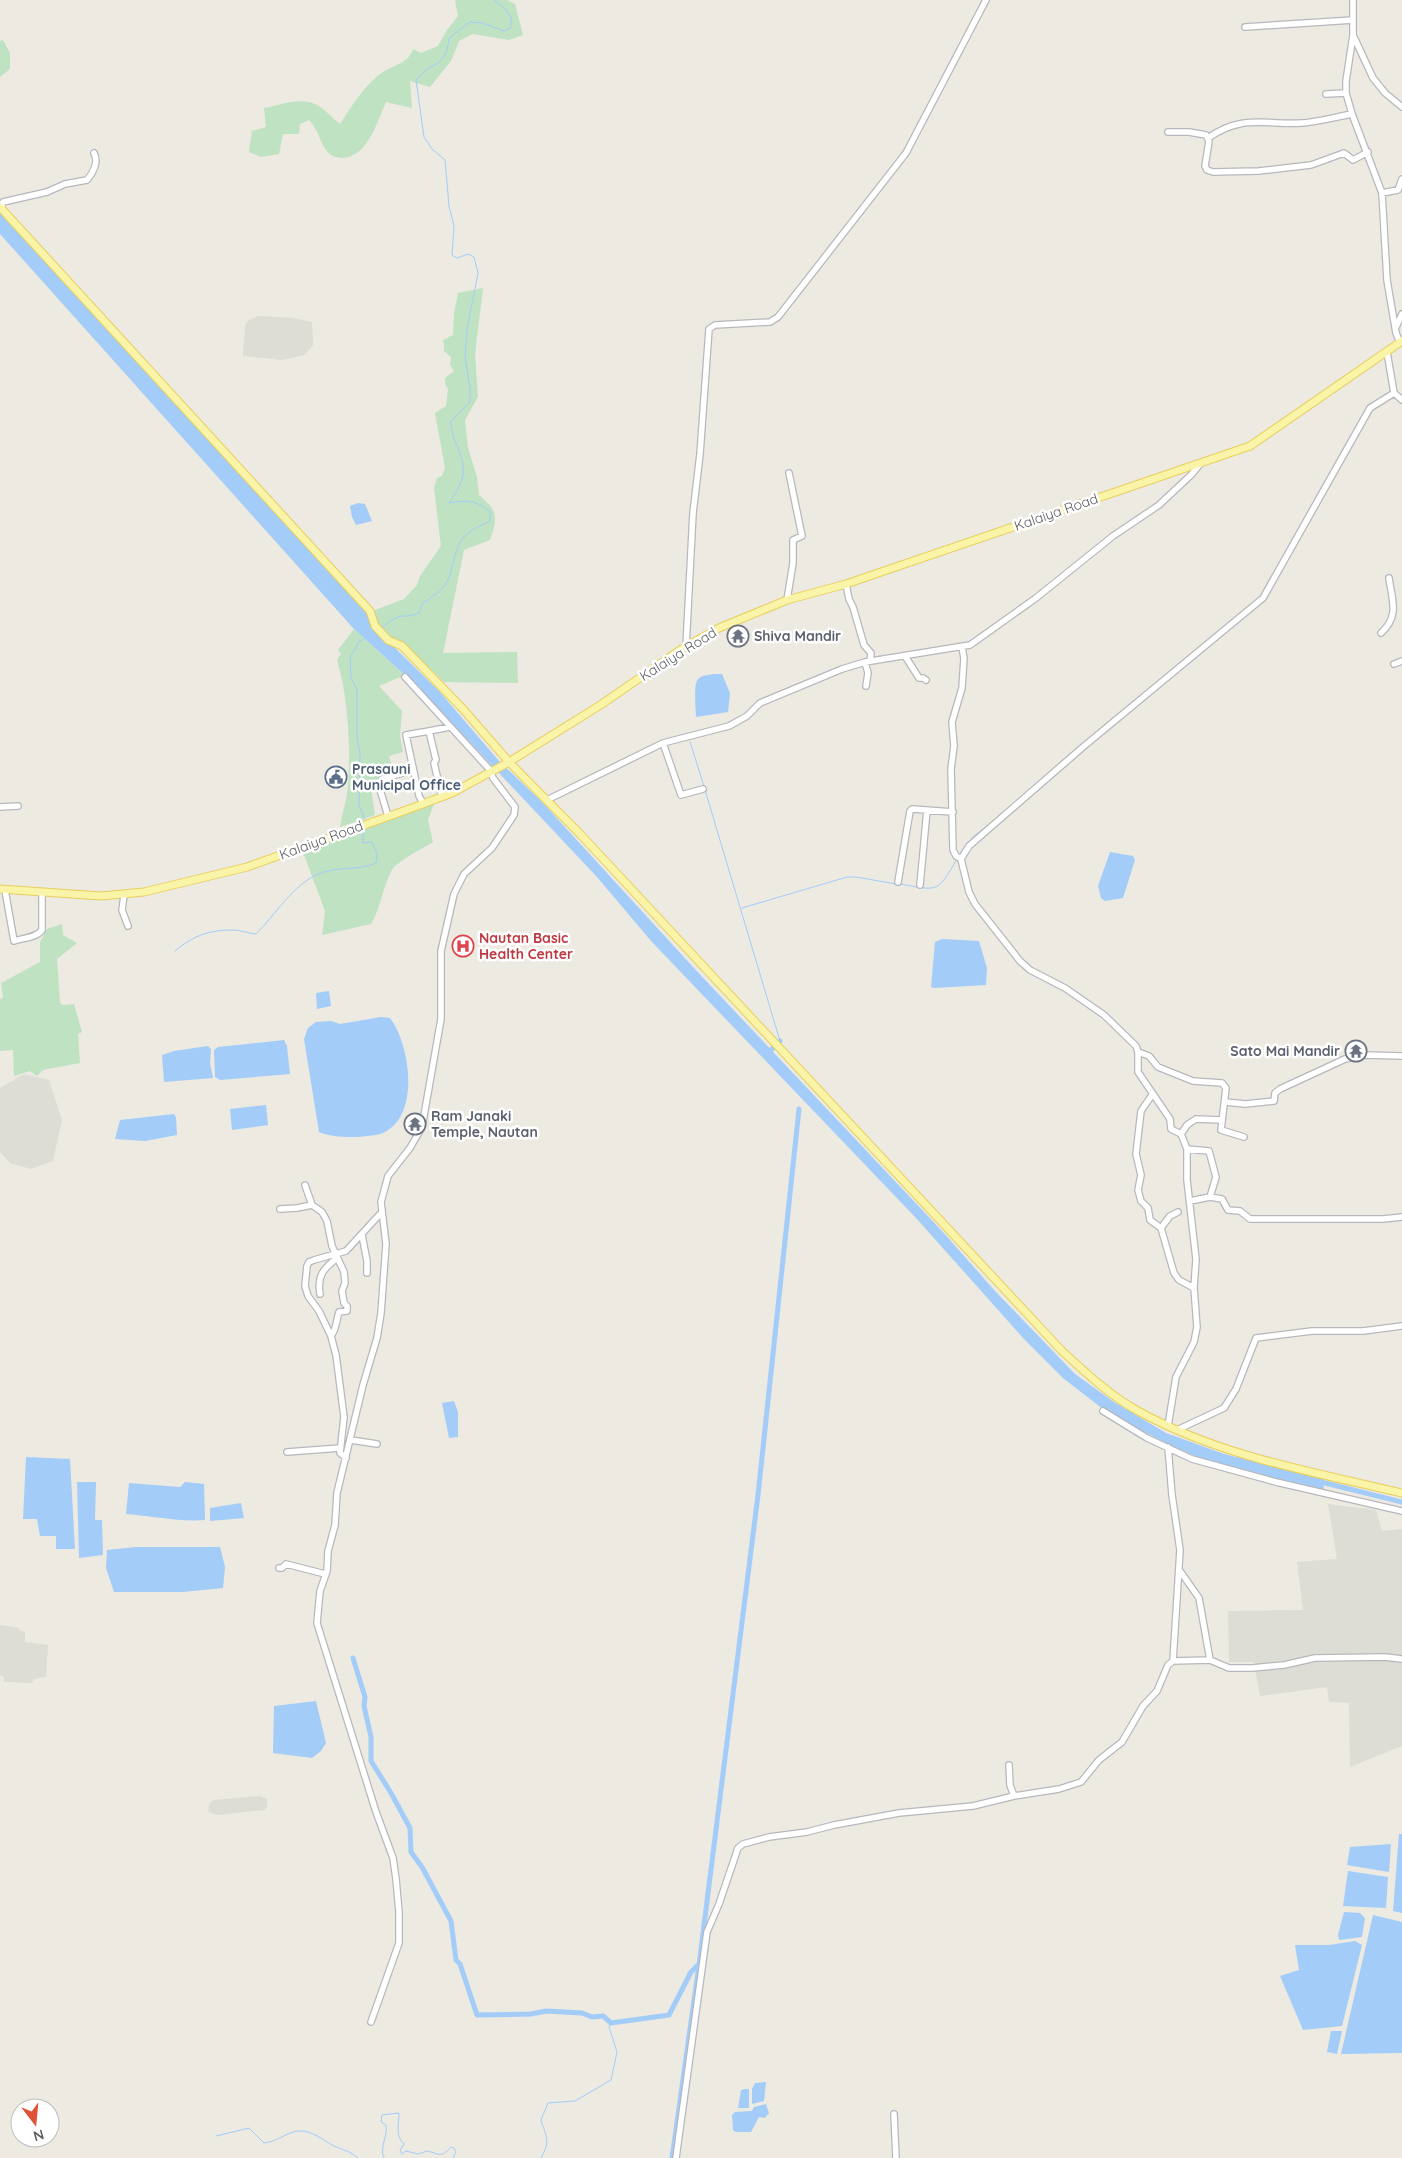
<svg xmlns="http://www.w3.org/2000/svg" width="1402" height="2158" font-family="Quicksand,sans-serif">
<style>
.industrial{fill:#dddcd5}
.green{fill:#bee2c2}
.water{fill:#a3ccf9}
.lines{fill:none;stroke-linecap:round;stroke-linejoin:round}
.stream{stroke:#a3ccf9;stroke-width:1}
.canal{stroke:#a3ccf9;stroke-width:5}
.minor-casing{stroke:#b7b8bd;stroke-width:8}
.major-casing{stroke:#e8ce5d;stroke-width:9}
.minor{stroke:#fff;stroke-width:5.5}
.major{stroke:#faf4a8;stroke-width:7}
.labels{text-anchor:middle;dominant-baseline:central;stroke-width:5;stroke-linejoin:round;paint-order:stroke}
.street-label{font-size:14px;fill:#5a5c61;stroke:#fff}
.worship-label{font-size:14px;font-weight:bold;fill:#5b616d;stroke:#fff;text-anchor:start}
.service-label{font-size:14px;font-weight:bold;fill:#4e5e75;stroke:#fff;text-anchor:start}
.health-label{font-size:14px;font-weight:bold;fill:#be3a42;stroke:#fff;text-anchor:start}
</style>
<rect width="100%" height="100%" fill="#eceae1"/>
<path class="industrial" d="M258,316l35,2 19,4 1,23 -9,10 -22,5 -39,-4 2,-30 3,-5z
M24,1074l25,6 13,40 -9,41 -22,8 -21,-6 -10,-11v-64z
M1328,1504l48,6 6,21 20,-2v217l-52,21 -1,-64 -20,-1 -2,-15 -67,9 -6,-34h-25l-1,-51 75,-1 -6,-48 40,-3z
M0,1625l19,3v2l6,2v10l23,3 -2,32 -12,2 -2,4 -28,-1v-5l-4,-2z
M259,1796l8,3v8l-3,3 -46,5 -7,-2 -3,-2 2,-8 4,-3z"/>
<path class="green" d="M455,0h52l8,4 8,31 -14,5 -36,-6 -14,7 -8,20 -21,26 -20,-6 2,27 -26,-6c-9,20 -18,54 -43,56 -6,0 -13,-2 -17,-8 -7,-10 -7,-19 -17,-30l-9,4 -1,10h-16l-4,20 -18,3 -12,-5 3,-21 14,-4 -2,-19c17,-3 35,-11 51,-4 9,4 17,14 25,20 12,-18 24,-39 43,-52 11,-7 26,-9 30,-23l8,4 17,-7 9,-16 11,-14z
M3,40l7,13v16l-10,8v-36z
M483,288l-8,66 3,43 -13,23 3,28 9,29 2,18c19,16 19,22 11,45l-26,10 -21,103 74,-1 1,31 -74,-1 -10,-10 -12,-8 -16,-19 -20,-10 -7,-8 -9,-19 5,2 29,-11 13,-14 3,-9 21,-30 -7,-58 3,-10 5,-2 3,-8 -10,-55 11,-7 2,-17 -3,-5v-6l9,-7 -4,-6 1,-8 -7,-6v-8l-2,-2 11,-6 1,-22 4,-20z
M354,629l51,46 -26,11 23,25 -2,25 3,16 -14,4 5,17 -17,5 -6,11 4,26 -35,12c2,-14 7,-27 8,-41 3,-38 0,-90 -11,-126l4,-6 -3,-4z
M434,804l-6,16 5,22c-11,7 -30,16 -39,25 -9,10 -13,42 -23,57l-49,11 3,-24 -22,-59z
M62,924l1,11 14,8 -20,16 3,43 2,3 12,-1 8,28 -4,2 2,29 -37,7 -6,6 -7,-5 -16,5 -1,-26 -13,1v-52l3,-1 -2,-15 39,-21v-20l7,-13z"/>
<path class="water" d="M0,213l355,386 38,47 46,45 60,70 43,41 150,164 250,265 53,60 80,83 39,28 52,31 58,21 99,24 1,13 -82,-20 -47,-15 -21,-9 -66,-34 -45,-35 -38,-38 -109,-122 -264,-276 -55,-65 -148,-157 -44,-45 -51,-46 -354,-395z
M358,503l7,1 7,17 -16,4 -4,-8 -2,-11z
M714,674h8l8,19 -2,19 -32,5c0,-7 -3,-32 2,-38 3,-4 11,-4 16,-5z
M1110,852l23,4 2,4 -12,38 -18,3 -4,-3 -3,-12z
M942,939l37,2 8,27 -1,17 -51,3 -4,-1 4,-45z
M329,991l2,15 -14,3 -1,-16z
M381,1017l9,1c20,26 31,98 -7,115 -8,3 -17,3 -26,4 -13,0 -25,0 -38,-5l-15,-93 4,-11 8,-6 15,-1 9,3z
M284,1040l3,6 3,28 -70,6 -5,-3 -1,-27 4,-3z
M208,1046l3,3 -1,14 3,15 -49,4 -2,-27 12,-4z
M266,1105l2,20 -36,5 -2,-21z
M174,1114l2,3 1,18 -32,6 -30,-2 5,-19z
M454,1401l4,11v25l-9,1 -7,-35z
M26,1457l44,2 5,90h-19v-13h-16l-3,-17h-14z
M77,1482h19l-1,38h7l1,35 -24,3z
M185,1482l19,2 1,36c-26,2 -53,-4 -79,-6l3,-31 51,4z
M241,1503l3,15 -34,3v-13z
M136,1547h84l5,20 -2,21 -40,4h-69l-8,-24 1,-18z
M316,1701l10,42 -5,8 -9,7 -39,-5 1,-47z
M1399,1834h3v79l-9,-2z
M1391,1844l-2,28 -42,-7 3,-18z
M1348,1871l40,6 -2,31 -43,-2z
M1344,1912l16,1 5,5 -3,19 -23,3 -1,-5z
M1373,1915l29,7v131l-61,1z
M1355,1941l7,4 -20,81 -39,4 -23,-54 19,-6 -4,-25h34z
M1331,2031h11l-5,23 -10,-2z
M766,2082l-2,19 -12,3v-15l3,-6z
M745,2089h4v19h-11l3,-18z
M766,2104l3,9 -4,5 -6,-1 -8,15h-15l-3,-2 -1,-15 3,-3 17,-1 2,-4z"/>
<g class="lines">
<path class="stream" d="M380,629c7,-5 14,-12 22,-13 7,0 10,0 17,-3l4,-11c6,-1 7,-5 13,-8 21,-13 13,-43 30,-59 6,-6 16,-10 24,-14v-9c-12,-12 -25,-12 -41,-9 14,-21 19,-30 9,-55 -4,-9 -7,-17 -7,-27l19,-19v-14l-5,-30 2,-29 11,-56 -4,-16 -6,-3 -11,4 -5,-3 2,-29 -5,-20 -4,-46 -13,-11 -8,-12 -8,-57c15,-20 30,-10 33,-42l21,-16 12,1 22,8 6,-3 2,-9 -6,-9 -12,-10
M690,742l14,44
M1036,784l8,-8
M705,790l75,251
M364,822v-5l-5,-11 1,-52 -3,-17v-47l-6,-12 -1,-20 9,-16 5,-3
M959,855l13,-17 46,-38
M900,884c39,7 37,9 57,-25
M742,908l105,-31h9l40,7
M175,951c18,-15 33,-21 58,-21 7,0 15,3 23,4 20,-20 37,-49 62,-60 19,-8 41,-3 58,-11l1,-10 -5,-11 -9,1v-14
M216,2136l33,-8 15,15c12,-1 22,-10 33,-12 16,-1 25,9 37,15 9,4 16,5 24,12
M384,2158c-5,-11 4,-21 2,-33l-5,-3 1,-7 17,-2c0,10 -4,24 5,31l-4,6 2,4 4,-3 12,3 9,-3c13,3 14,7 24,-4l3,1 2,4 -3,6
M541,2158c10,-17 5,-21 0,-38l7,-17 27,-2 36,-21 6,-28 -8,-25 2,-4"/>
<path class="canal" d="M769,1052l11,-11
M1317,1481l85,21
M353,1658l12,39 -1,9 7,31v24l20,32 19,35 1,24 11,15 29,54 5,39 4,4 17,51 54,-1 15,-3 36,2 10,4 11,-1 8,7 58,-8 22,-43 7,-7
M672,2158l27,-193 59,-470 41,-386"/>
<g class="minor-casing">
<path id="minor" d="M1353,0v35l-7,46v12l6,21 30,79 5,87 9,53 4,10
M1245,27l108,-7
M1353,35l20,43 12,15 17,14
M1326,94l20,-1
M1168,132h21l17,3 3,6 -4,25 2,4 6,2 46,-1 52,-6 33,-12 9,7 15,-8
M1208,138c34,-24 56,-13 94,-15 16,-1 34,-6 50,-9
M1382,193l16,-3 4,-11
M1,208l2,-6 44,-10 18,-8 22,-4c6,-7 12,-18 7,-27
M1396,327l6,-13
M1387,352l7,41 8,7
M846,584l3,15 4,8 11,38 7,8 -1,8
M787,600l6,-37v-23l9,-4 -13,-63
M1381,633c19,-17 11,-33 8,-55
M686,647l7,-134 7,-59 9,-125 6,-4 55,-3 8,-5 128,-164 80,-153
M905,656l14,22h4l3,2
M865,662l3,11 -2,13
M1394,664l8,-3
M429,731l21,-4
M663,743l18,52 22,-6
M547,800l116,-57 66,-17 18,-10 13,-13 82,-34 23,-7 105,-17 66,-47 77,-62 46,-31 33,-31 9,-11
M423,803l-4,-7 -13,-61 23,-4 7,29 -2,3 8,34
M0,807l18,-1
M388,816l-10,-33 4,-4 31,-9
M961,859l-5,-3 -3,-6 -2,-81 3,-23 -2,-24 10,-34 2,-30 -2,-11
M898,882l12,-71 2,-2 41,3
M920,885l7,-75
M5,890l9,51c9,-3 22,-3 28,-11v-38
M124,895l-2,15 6,16
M1138,1052l11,4 9,11 35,14 29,2 4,5 -5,42 23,7
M1152,1095l-11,16 -5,43 5,21 -3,15 3,11 7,7 2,12 11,8 13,45 5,7 15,8
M1225,1102l20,2 29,-3 1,-8 5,-4 65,-30 20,-4 37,1
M1181,1134l6,-9 9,-6 26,1
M1187,1149l22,2 7,26 -6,20 -20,4
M305,1185l7,20 10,7 5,9 5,25 12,26 1,11 -3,8 2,12 3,3v5l-8,1c-3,9 -2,16 -8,24
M1210,1197l12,2 6,11 12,1 10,8h133l19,-2
M280,1209l17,-1 15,-3
M1161,1228l9,-12 8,-4
M362,1235l5,26v12
M320,1294c-3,-18 3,-25 17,-36
M1103,1411l44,27 45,21 84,23 126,29
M1168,1426l8,-49 18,-35 3,-15 -3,-39 2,-29 -9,-79v-31l-6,-15 -10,-5 -1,-10 -32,-47v-20l-2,-6 -32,-31 -39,-27 -35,-18 -10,-9 -45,-57 -6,-12 -8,-33 8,-13 114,-99 180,-149 107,-190 24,-15
M1177,1430l47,-22 12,-19 20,-51 56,-7h51l39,-5
M351,1440l26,4
M1168,1447l4,48 8,55 -7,111
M287,1452l53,-4
M346,1458l-6,-5 4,-36 -8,-62 -5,-19 -12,-25 -11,-15 -3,-10 2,-20 2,-4 5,-2 32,-9 35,-38
M279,1568h3l4,-4 39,10
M1180,1571l19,27 11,62
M1009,1765l1,20 4,11 45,-7 22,-7 18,-22 23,-18 21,-36 14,-15 11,-26 5,-4 37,-1 19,8h23l32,-3 31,-7 70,-1 17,2
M371,2022l28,-79v-31l-3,-33 -3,-21 -17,-46 -55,-176 -4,-13 3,-32 7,-20 1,-20 7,-26 2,-32 26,-108 14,-47 4,-25 5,-69 -5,-42 7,-26 22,-28 12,-21 19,-108v-68l13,-57 10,-20 28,-26 22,-33 1,-8 -22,-29 -3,-8 -85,-93
M894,2114l2,44
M676,2158l31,-226 12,-28 19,-56 5,-4 26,-7 38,-5 27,-7 65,-12 74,-7 41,-10"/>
</g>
<g class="major-casing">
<path id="major" d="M0,207l370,404 5,15 13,14 14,6 61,63 46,53 72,73 480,515c24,22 48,45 77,61 81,45 175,61 264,82
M0,889l101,7 43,-4 103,-25 165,-59 40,-15 57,-31 93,-58 78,-54 39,-22 68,-28 59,-16 404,-138 152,-105"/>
</g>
<use href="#minor" class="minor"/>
<use href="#major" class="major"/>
</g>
<defs>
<g id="temple-ring" transform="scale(1.125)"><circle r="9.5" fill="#fff" stroke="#6b7280" stroke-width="1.5"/><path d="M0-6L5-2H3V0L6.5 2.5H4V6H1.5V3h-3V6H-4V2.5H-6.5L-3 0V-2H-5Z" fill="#6b7280"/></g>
<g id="civic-ring" transform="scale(1.125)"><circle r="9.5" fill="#fff" stroke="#5c6f8a" stroke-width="1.5"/><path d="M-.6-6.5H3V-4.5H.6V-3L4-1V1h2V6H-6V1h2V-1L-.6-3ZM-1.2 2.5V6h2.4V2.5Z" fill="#5c6f8a"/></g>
<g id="hospital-ring" transform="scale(1.125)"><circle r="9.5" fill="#fff" stroke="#e0444e" stroke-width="1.5"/><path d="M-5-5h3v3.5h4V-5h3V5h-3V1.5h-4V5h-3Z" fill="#e0444e"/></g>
</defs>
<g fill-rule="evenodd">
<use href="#temple-ring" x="738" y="636"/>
<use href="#civic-ring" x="336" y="777"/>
<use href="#hospital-ring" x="463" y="946"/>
<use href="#temple-ring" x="1356" y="1051"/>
<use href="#temple-ring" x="415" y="1124"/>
</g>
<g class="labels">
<g class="street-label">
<text transform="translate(1056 512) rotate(-19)">Kalaiya Road</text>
<text transform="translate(678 654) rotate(-32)">Kalaiya Road</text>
<text transform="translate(321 840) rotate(-20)">Kalaiya Road</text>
</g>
<g class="worship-label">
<text x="754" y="636">Shiva Mandir</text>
<text x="1340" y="1051" text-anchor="end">Sato Mai Mandir</text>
<text x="431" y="1116">Ram Janaki<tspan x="431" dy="16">Temple, Nautan</tspan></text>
</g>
<g class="service-label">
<text x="352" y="769">Prasauni<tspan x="352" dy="16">Municipal Office</tspan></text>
</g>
<g class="health-label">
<text x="479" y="938">Nautan Basic<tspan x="479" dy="16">Health Center</tspan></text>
</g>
</g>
<g transform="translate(35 2123) rotate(164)"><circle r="24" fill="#ffffff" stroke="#bdbec0"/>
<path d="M0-4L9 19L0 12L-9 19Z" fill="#de5235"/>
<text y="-8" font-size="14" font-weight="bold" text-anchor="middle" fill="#5a5c61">N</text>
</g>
</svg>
